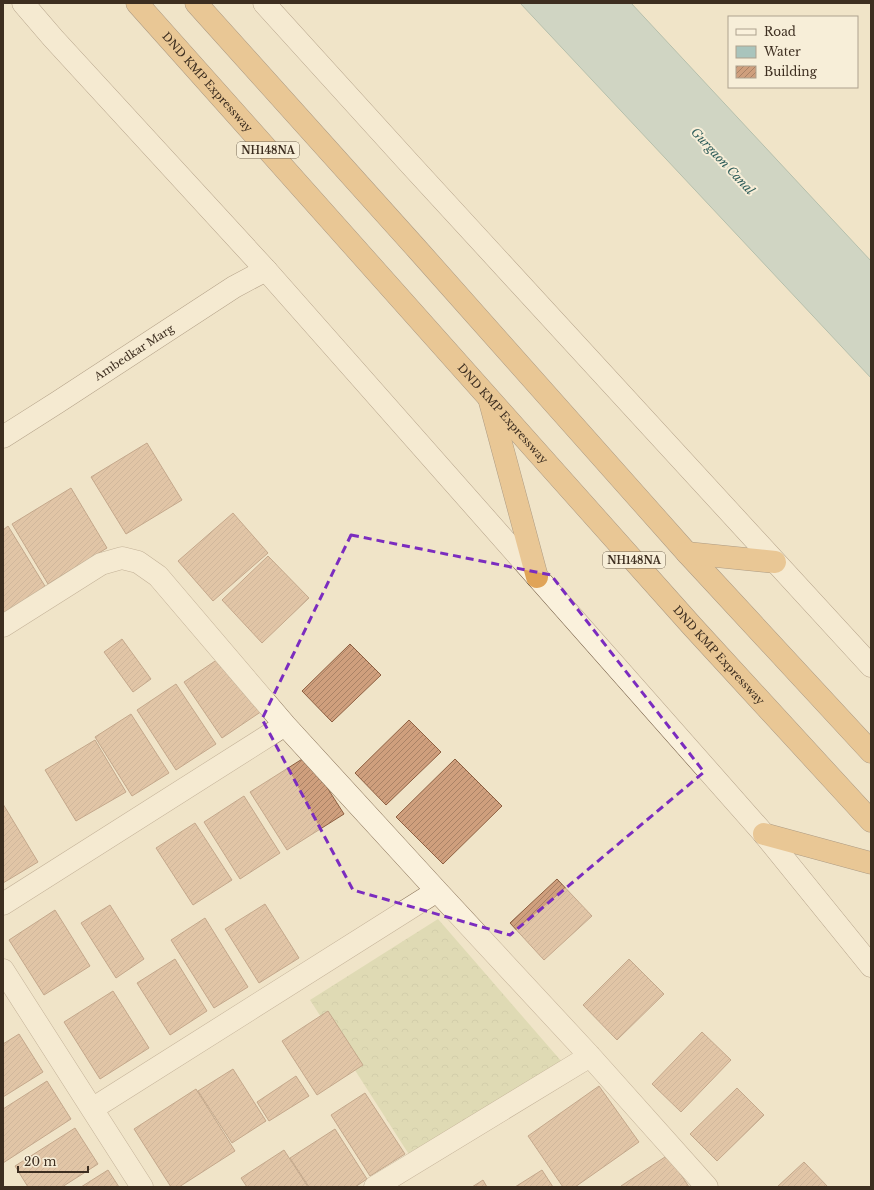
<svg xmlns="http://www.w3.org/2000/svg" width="874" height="1190" font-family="'Libre Baskerville',serif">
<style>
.forest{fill:url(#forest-crowns)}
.water{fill:#a9c4bc;stroke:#6f938a}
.building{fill:url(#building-hatch);stroke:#8d5f41}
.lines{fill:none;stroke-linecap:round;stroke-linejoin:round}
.street-casing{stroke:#8d765c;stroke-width:23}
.secondary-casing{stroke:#6f573f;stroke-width:23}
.highway-casing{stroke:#5b4430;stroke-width:23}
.street{stroke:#faf1dc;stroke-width:22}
.secondary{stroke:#faf1dc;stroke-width:22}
.highway{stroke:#e0a458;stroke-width:22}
.marked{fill:none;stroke:#7b2cbf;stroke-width:3;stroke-dasharray:8 5;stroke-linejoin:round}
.labels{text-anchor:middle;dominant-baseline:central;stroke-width:4;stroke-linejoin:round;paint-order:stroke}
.shield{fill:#f7eed8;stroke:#756857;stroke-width:1}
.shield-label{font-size:10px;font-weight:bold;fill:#3d2e20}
.street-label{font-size:11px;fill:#3d2e20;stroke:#f7eed8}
.water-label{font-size:12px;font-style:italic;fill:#2f5d5a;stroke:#f7eed8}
</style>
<defs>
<pattern id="forest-crowns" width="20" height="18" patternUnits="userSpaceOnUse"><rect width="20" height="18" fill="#c9cf9b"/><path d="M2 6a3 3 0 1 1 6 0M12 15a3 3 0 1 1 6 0" fill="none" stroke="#aeb285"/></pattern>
<pattern id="building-hatch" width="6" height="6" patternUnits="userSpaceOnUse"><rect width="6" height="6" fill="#cf9f7d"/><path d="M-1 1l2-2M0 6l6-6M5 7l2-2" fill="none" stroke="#a98266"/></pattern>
</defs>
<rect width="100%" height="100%" fill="#f0e4c8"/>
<path class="forest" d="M438,919l124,143 -152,94 -100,-156z"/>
<path class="water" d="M520,3h111l240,258v117z"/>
<path class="building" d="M147,443l35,57 -56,34 -35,-57z
M71,488l36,60 -59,36 -36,-60z
M233,513l35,40 -55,48 -35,-40z
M8,526l40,65 -45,27v-88z
M268,556l41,42 -47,45 -40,-43z
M122,639l29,40 -18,13 -29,-40z
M350,644l31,31 -49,47 -30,-31z
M224,655l38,56 -40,27 -38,-56z
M176,684l40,60 -40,26 -39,-60z
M131,714l38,59 -37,23 -37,-59z
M409,720l32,32 -55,53 -31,-32z
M95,740l31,52 -50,29 -31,-51z
M307,756l37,58 -57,36 -37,-58z
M455,759l47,47 -59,58 -47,-47z
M244,796l36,57 -40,26 -36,-57z
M3,804l35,58 -35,21z
M195,823l37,57 -39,25 -37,-57z
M557,879l35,37 -48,44 -34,-37z
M265,904l34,54 -40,25 -34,-54z
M110,905l34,54 -28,19 -35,-55z
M55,910l35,56 -46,29 -35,-55z
M205,918l43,69 -34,21 -43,-68z
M175,959l32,52 -37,24 -33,-52z
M629,959l35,35 -47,46 -34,-35z
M113,991l36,57 -49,31 -36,-57z
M328,1011l35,54 -46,30 -35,-54z
M702,1032l29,28 -50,52 -29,-28z
M19,1034l24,38 -40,25v-53z
M233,1069l33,52 -34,22 -34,-52z
M296,1076l13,20 -40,25 -12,-19z
M47,1081l24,38 -68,44v-54z
M599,1086l40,56 -64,45h-12l-35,-51z
M737,1088l27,27 -47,46 -27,-27z
M196,1089l39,62 -56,36h-8l-37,-58z
M365,1093l40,61 -35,22 -39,-61z
M75,1128l23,36 -36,23h-34l-13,-21z
M335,1129l32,50 -12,8h-46l-19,-29z
M284,1150l24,37h-61l-6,-9z
M668,1155l21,32h-68v-1z
M804,1162l24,25h-51z
M108,1170l11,17h-38z
M542,1170l11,17h-38z
M483,1180l4,7h-15z"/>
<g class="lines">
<g class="street-casing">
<path id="street" d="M3,626l98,-62 21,-6 16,4 20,14 127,149 152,166 153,165 117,131
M3,904l282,-179
M3,970l139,217
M92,1109l345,-218
M375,1187l215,-131"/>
</g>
<g class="secondary-casing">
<g id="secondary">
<path d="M23,3l30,35 213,232 498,564 107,132"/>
<path d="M264,3l146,161 461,502"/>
<path id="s1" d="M3,437l55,-35 176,-115 32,-17"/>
</g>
</g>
<g class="highway-casing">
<g id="highway">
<path id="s2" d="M137,3l555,623 179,195"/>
<path d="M196,3l221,246 270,304 184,199"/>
<path d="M490,402l47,175"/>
<path d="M687,553l88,9"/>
<path d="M764,834l107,29"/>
</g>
</g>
<use href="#street" class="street"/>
<use href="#secondary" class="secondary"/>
<use href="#highway" class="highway"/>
</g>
<path d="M0 0H874V1190H0ZM351,535l200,40 153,197 -194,163 -157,-45 -91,-171z" fill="#f0e4c8" fill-opacity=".55" fill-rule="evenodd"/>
<path class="marked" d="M351,535l200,40 153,197 -194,163 -157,-45 -91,-171z"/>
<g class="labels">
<g class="shield">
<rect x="237" y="142" width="62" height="16" rx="3"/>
<rect x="603" y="552" width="62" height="16" rx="3"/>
</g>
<g class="shield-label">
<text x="268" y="150">NH148NA</text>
<text x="634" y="560">NH148NA</text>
</g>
<g class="street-label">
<text stroke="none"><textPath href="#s2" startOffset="106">DND KMP Expressway</textPath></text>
<text stroke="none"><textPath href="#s1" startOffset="156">Ambedkar Marg</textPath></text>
<text stroke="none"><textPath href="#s2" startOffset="550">DND KMP Expressway</textPath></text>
<text stroke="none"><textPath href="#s2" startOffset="874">DND KMP Expressway</textPath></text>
</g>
<g class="water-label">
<text transform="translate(723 161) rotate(47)">Gurgaon Canal</text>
</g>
</g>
<rect width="874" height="1190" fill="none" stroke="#3d2e20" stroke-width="8"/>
<rect x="728" y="16" width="130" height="72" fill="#f7eed8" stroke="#ada18e"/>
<rect x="736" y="29" width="20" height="6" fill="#faf1dc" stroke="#ada18e"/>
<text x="764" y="36" font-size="12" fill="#3d2e20">Road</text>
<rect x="736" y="46" width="20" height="12" fill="#a9c4bc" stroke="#ada18e"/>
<text x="764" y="56" font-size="12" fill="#3d2e20">Water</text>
<rect x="736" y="66" width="20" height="12" fill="url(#building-hatch)" stroke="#ada18e"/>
<text x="764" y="76" font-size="12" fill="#3d2e20">Building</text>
<path d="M18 1166v6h70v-6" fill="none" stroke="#3d2e20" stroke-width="2"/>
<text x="24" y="1166" font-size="12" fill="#3d2e20" stroke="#f7eed8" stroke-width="3" paint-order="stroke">20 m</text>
</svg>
